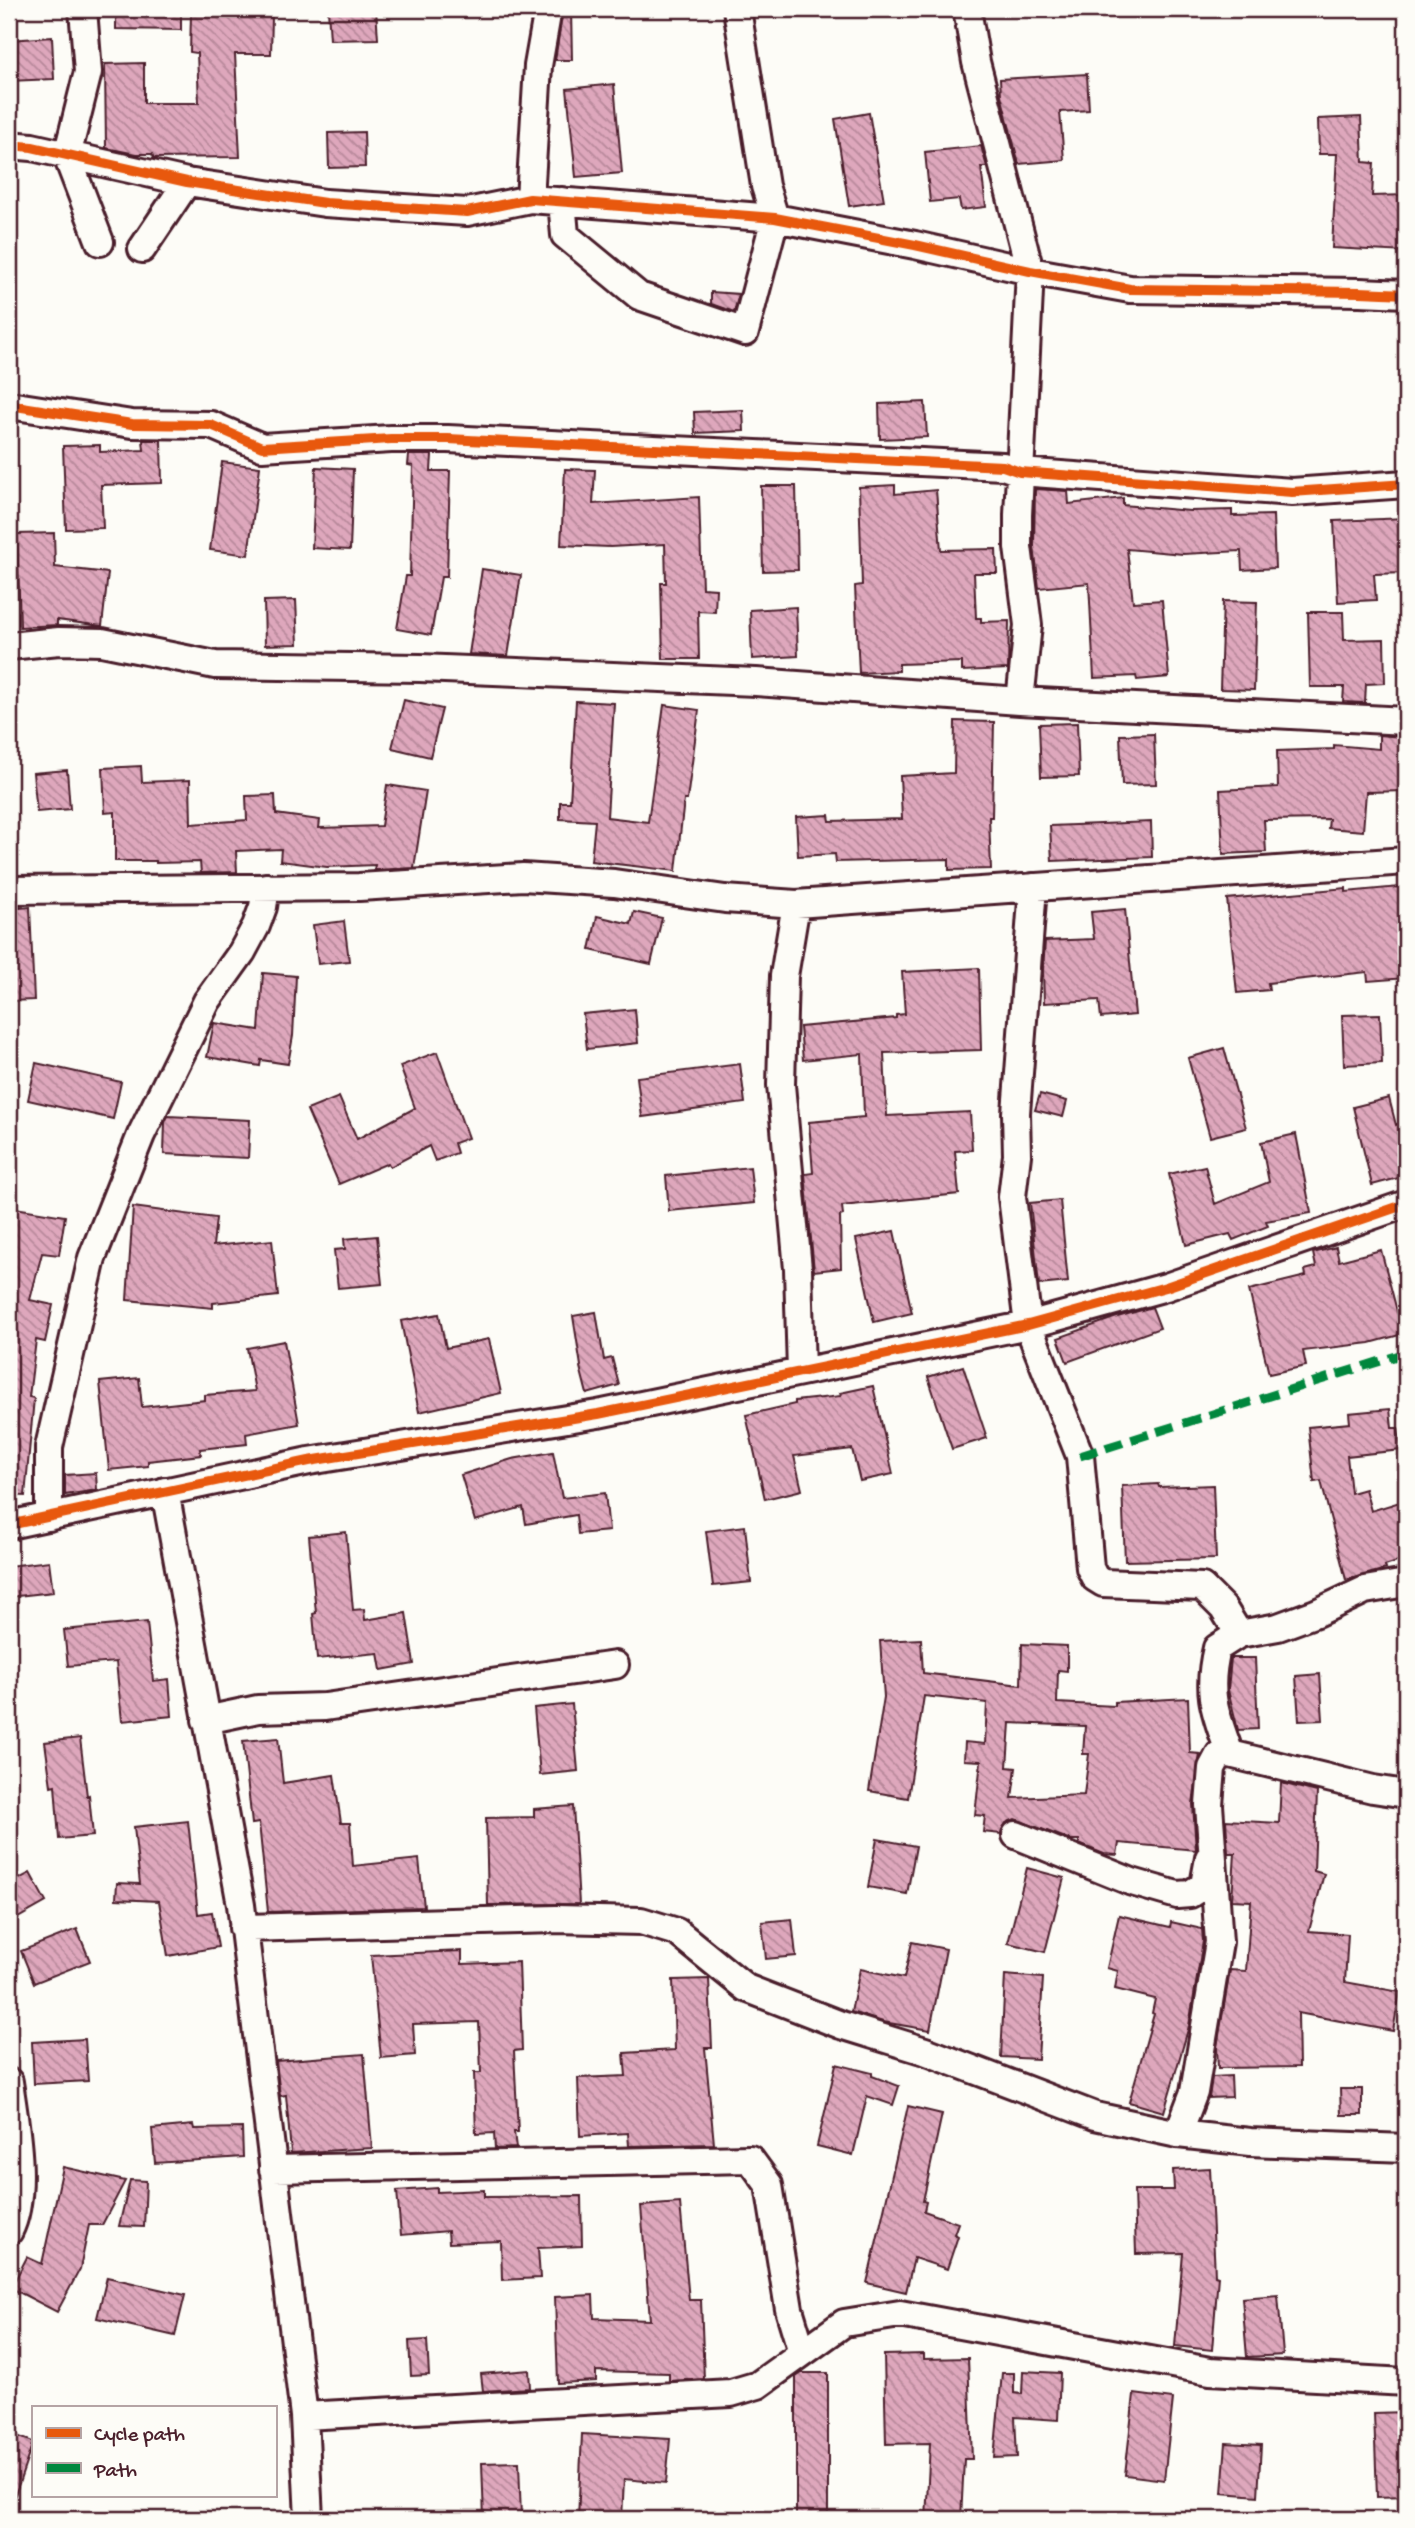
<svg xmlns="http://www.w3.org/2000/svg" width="1415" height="2528" font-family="'Gochi Hand',sans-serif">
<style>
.building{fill:url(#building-back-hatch);stroke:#4a1f2b;stroke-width:2;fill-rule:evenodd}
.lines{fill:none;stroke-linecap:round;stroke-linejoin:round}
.minor-casing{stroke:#4a1f2b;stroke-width:32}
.minor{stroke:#fdfcf7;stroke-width:26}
.quiet{stroke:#00873e;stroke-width:9;stroke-dasharray:18 9;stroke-linecap:butt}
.cycleway-casing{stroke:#fdfcf7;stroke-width:15}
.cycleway{stroke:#e8590c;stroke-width:10}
</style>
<defs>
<pattern id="building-back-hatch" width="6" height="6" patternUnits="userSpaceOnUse" patternTransform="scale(1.75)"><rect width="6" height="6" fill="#dea7bc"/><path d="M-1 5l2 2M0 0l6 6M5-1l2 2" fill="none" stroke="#b68799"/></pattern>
</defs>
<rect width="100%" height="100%" fill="#fdfcf7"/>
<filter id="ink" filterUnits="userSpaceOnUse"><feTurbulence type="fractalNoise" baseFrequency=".0143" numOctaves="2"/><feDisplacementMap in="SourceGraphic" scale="14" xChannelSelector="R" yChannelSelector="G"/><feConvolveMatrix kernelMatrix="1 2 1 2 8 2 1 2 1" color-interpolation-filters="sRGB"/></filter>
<g filter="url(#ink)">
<path class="building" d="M116,9h65v21l-65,-1z
M328,9h48l2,30 -48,1z
M563,9h8l1,51h-17z
M191,15l81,2 -1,37h-36l5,103 -86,1 -2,-4h-16l-30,-6 -1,-84 39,-1v40h55l-2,-50 -7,-1z
M52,37l2,42 -45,2v-41z
M1087,74l2,36 -29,2 4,48 -45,4 -18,-69 -1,-16z
M614,84l8,89 -46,4 -9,-88z
M869,113l15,88 -35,5 -14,-87z
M1361,117l2,45 11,1 -2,33 34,-1v57l-74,-4 5,-94h-18l-1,-35z
M364,132l1,35 -36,1 -1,-35z
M981,146l6,21h-6l5,40 -25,3 -2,-11 -29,3 -5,-50z
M711,292l28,2 -5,18 -23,-8z
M925,402l2,35 -47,2 -1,-35z
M743,410l1,21 -49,2 -1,-21z
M143,440h18l1,43 -61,2 2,43 -37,1 -3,-83 37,-1v7l44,-2z
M409,455h23l-1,16h19l-3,106h-6l-10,58 -34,-6 9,-53h4l3,-110 -5,-1z
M222,462l38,5 -12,88 -38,-5z
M316,467l37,2 -3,81 -38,-2z
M565,469l30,1 -2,34 106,-7 3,91 14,1 -1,23 -17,-1 1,48h-36l-2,-76h5l-1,-39 -55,3 -49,-2z
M895,485v9l41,-4 5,60 55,-1 1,24h-23l2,45h5v4l28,-1 -1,48 -46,2v-9l-63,2v7l-40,2 -4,-87 7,-1 -3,-98z
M761,486h35l2,84 -35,1z
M1035,489l33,2 1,13 54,-6v7l67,6 42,-1v6l41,-1 2,53 -33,2 -1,-19 -58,3 -56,-5 6,53 29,-2 7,77 -32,3 -1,-4 -42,2 -5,-95 -50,5 -5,-42z
M1406,518v55l-32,1 2,26 -38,2 -4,-81z
M54,533l1,34 53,6 -6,53 -45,-6v5l-37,2 -3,-93z
M482,569l39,6 -13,81 -39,-2z
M296,600l2,44 -33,1 -1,-44z
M1223,601l34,1 -3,88 -34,-1z
M796,607l2,49 -46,3 -2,-49z
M1308,612h35l1,28 40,-1 1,44 -19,1 -1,19 -22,-1 1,-15h-34z
M404,700l38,9 -12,48 -38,-9z
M576,701l38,2 -7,114 41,5 16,-117 35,5 -12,90h-3l-8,71 -85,-10 4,-40 -35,-2v-17h10z
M955,721l39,1 -2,95h-3l2,52 -42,1v-11l-113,3 -1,-8 -37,2 -2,-39 33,-2 1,6 72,-2 -2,-43 54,-3z
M1077,723l2,53 -38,1 -2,-53z
M1154,734l2,50 -34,1 -2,-50z
M1379,735l22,2v10h5v44l-40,1 -3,39 -35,-3 1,-9 -65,1 2,32 -43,2 -3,-64 58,-3 -1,-36 57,-2v-4l45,4z
M141,766l1,16 48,-2 1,44 56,-4 -1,-24 29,-1 1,19 44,6 -1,8 62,-2 6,-41 39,6 -12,77 -40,2 1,-5 -48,2 -47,-6 1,-12 -45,2 1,21 -36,1 -1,-11 -44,1v-2h-41v-49l-10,1 -2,-45z
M67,770l3,39 -33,3 -4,-39z
M1151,822l1,35 -100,4 -2,-35z
M1399,887l7,91 -38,3 -1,-9 -99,11 1,7 -32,3 -10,-94 119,-11v4z
M30,907l4,93 -25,1v-92z
M1125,909l10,106 -34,3 -2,-18 -55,3 -1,-33 2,-29 49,-2 -3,-27z
M634,912l28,6 -11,46 -61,-14 7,-34 34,8z
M344,921l5,40 -31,3 -5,-39z
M979,968l2,82 -97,3 3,63 83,-4 2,38 -17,1 4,43 -117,12 1,9 -3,1 1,52 -27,3 -9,-97 8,-1 -4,-51 55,-5 -2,-63 -59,6 -3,-33 96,-9v-3l9,-1 -3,-42z
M263,973l33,3 -3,60 -5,28 -27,-4 -1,6 -53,-9 7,-34 45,7z
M635,1009l3,34 -51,6 -4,-35z
M1380,1014l2,49 -38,2 -2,-50z
M1224,1048l22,80 -36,9 -22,-79z
M437,1052l31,86 -14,5 3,10 -22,8 -6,-15 -39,21 -2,-4 -49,21 -32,-74 32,-13 18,42 58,-31 -15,-42z
M36,1063l85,19 -8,37 -85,-19z
M740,1064l5,39 -103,14 -5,-40z
M1040,1094l27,7 -4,16 -28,-7z
M1389,1098l7,27 10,-5v56l-34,9 -19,-78z
M168,1116l82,4 -2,38 -84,-4 1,-32z
M1296,1134l15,79 -45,8 2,5 -35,14 -3,-6 -44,11 -17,-71 36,-8 10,38 54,-22 -8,-40z
M750,1167l4,36 -85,8 -3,-35z
M1060,1200l8,82 -29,3 -9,-82z
M9,1207l56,9 -6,39 -17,-2 -12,47 23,5 -8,37 -9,-2 -7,57 5,1 -9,98 -16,-1z
M133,1207l83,11 -3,28 59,-6 6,56 -65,7v5l-86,-8z
M894,1231l18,82 -38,9 -18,-83z
M377,1236l5,48 -44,4 -4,-38 11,-1 -1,-10z
M1336,1247l3,14 42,-11 22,84 -33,9 -67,8 3,15 -37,8 -20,-84 57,-14 -1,-6 11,-3 -3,-14z
M1152,1307l8,21 -93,34 -9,-24 56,-20z
M596,1312l8,48 8,-2 7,27 -32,9 -7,-27 1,-1 -8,-50z
M439,1314l7,34 43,-9 12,54 -82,19 -18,-91z
M284,1341l15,83 -53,10 1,10 -47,5 1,6 -53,6v5l-39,4 -9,-88 39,-4 3,29 63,-7v-5l50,-4 -8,-43z
M963,1366l24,72 -35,11 -24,-72z
M873,1386l20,88 -33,7 -8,-32 -58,7 8,34 -37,9 -19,-84 49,-11v-3l46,-5 -1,-3z
M1390,1409l2,19h6l3,22 -54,6 4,37 14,-4 6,22 35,-11v59l-21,7 1,3 -40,11 -25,-99 -7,1 -6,-55 42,-4 -1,-10z
M553,1452l9,46 43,-5 4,38 -31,3 -2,-19 -50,9 -3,-17 -48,14 -14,-46 51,-16z
M96,1473l1,17 -32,5v-20z
M1158,1484l1,3 54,-2 3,74 -91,2 -3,-75z
M745,1526l6,56 -38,4 -7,-55z
M346,1532l7,78 11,-1 1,11 41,-7 8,51 -33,6 -3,-17 -61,6 -4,-45 3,-1 -7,-77z
M49,1561l4,31 -44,5v-31z
M147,1622l6,59 16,-2 3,37 -50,5 -6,-59 -48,4 -4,-36z
M921,1639l2,34 98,12 1,-41 45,2v25l-9,-1 -1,33 58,3v-4l73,-4 2,55 10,1 -7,50 3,46 -77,-7 -2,12 -13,-1 -25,-10v-4h-8l-56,-21 -9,4 -5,11 -18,-2 2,-16 -10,-1 6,-54 -17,-1 1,-18 20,2 2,-41 -63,-7 -16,102 -39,-7 15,-94 -4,-56zM1010,1723l75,3 -2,28h6l-5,41 -72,3 4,-30 -9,-1z
M1231,1658h24l3,71 -20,1 -10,-40z
M1320,1674l3,46 -24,1 -3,-45z
M572,1704l6,67 -38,4 -6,-67z
M80,1738l7,58 2,-1 4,41 -34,3 -4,-54 -4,1 -6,-44z
M278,1738l5,45 51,-8 7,48h9l3,43 66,-7 5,48 -156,5 -9,-89 -7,1 -9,-83z
M1281,1783l36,9 -3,79 10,3 -15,57 39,3 -3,48 55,10 -7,39 -95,-18 1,54 -81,1 -1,-21 13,-77 16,1 5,-70 -19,-1 3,-47h-7l-2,-33 53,3z
M573,1806l6,98 -91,1 -2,-87 48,-1v-8z
M188,1821l10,93 14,-2 6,35 -50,9 -9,-55 -43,-2 1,-16 23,1 -6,-57z
M877,1839l39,7 -9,48 -39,-7z
M1027,1868l37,10 -19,74 -37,-9z
M30,1873l16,29 -37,21v-39z
M1119,1915l51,12 1,-5 31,7 1,12 -14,85 -25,86 -35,-10 25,-88 -2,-1 3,-14 -40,-10 3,-18 -11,-3z
M792,1919l4,37 -30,3 -4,-37z
M77,1929l13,32 -56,22 -13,-32z
M912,1942l34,7 -16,81 -47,-8 -32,-10 9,-43 44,9z
M462,1951v13l57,-2 3,88 -8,1 4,81h-4l2,16 -21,1 -1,-16 -18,1 -2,-61h7l-2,-51 -66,2 2,31 -34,3 -10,-103z
M1005,1975l38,3 -5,81 -37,-2z
M709,1979l3,69h-7l9,96 -85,2 -1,-13 -48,3 -2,-58 48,-2 -2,-23 51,-3 -2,-70z
M85,2039l3,42 -54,3 -2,-42z
M364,2054l8,94 -81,5 -5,-58 -6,1 -4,-35z
M836,2064l36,9v3l27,10 -6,19 -26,-9 -14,59 -36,-9z
M1231,2076l1,21 -23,1 3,-21z
M1340,2089h22v26h-21z
M908,2106l34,8 -19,87 3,1 -2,9 34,12 -4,11 4,2 -11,33 -33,-11 -8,34 -39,-9z
M193,2125l1,4 48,-1 1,29 -88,6 -3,-34z
M63,2167l62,14 -23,44h-13l-9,44 -23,43 -46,-24 16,-31 15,7z
M1210,2168l5,107 3,1 -6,74 -37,-4 8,-93 -47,1 -2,-64h40l-1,-20z
M130,2180l16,1 -2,46 -25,-1z
M437,2188v4l47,-2v7l97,-1 1,50 -44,2 2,30 -38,2 -1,-39 -52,2 -1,-12 -47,4 -4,-44z
M680,2203l9,97h12l3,79 -35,2v-8l-73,-2v10l-38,2 -3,-86 38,-2 1,23 56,2 -9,-114z
M107,2277l78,18 -10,41 -78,-18z
M1278,2295l5,60 -36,2 -5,-59z
M427,2340l2,35 -18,1 -2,-35z
M924,2354v5l44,-1 4,101h-8l-3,60h-35l4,-76 -44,1 -2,-89z
M529,2370l1,18 -47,3 -2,-17z
M1023,2371l37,2 -2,47 -43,-3 2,40 -23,1 8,-85h12v20l8,1z
M802,2373h26v146h-32v-142z
M1134,2394l39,5 -9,81 -39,-5z
M1406,2412v84l-29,1 -3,-84z
M9,2433l24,9 -22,65 -2,-1z
M582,2434l88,5 -4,44 -42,-4 -2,40h-44z
M1226,2443l35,2 -3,51 -36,-3z
M519,2462l2,56 -37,1 -2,-56z"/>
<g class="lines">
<g class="minor-casing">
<path id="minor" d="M83,9l5,63 -21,84 33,86
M967,9l9,53 54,209 -12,244v32l10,78 -8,76
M9,145l23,2 155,35 138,21 142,9 63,-13 245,19 140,27 115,26 100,18 230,3 46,2
M530,199l8,-133 10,-57
M562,201l3,34 74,61 106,36 30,-114 -10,-32 -28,-177
M142,249l45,-67
M9,405l123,19 79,1 51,22 129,-8h57l555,27 17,6 272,20 114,-8
M9,646l50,-5 43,1 113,23 205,3 336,14 264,19 386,20
M1033,887l-17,226 1,42 -5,42 16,128 52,131 10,112 5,10 8,5 99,4 21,21 16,26
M9,890l350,-3 164,-10 91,6 111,16 71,5 610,-43
M796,904l-12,72 -3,109 17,184 3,102
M165,1491l76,414 63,511 5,103
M49,1517v-70l43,-189 49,-123 66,-134 35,-49 14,-26 7,-19 3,-20
M9,1525l300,-64 289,-47 430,-89 138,-38 240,-83
M206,1720l52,-11 67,-2 290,-42
M1230,1754c-15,-42 -24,-60 -13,-106l22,-14 39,-7 38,-14 49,-23 41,-7
M1016,1835l116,47 45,13 13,-1 14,-9 5,-27
M243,1928l313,-9 85,2 36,11 69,56 95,37 84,26 170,65 83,18 72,8 156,6
M9,2082c6,41 19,112 0,149
M1178,2134l16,-42 25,-150 -10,-137 3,-37 7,-13 11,-1 143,35 33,5
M273,2169l477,-10 19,26 20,124 13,43
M304,2416l427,-23 27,-8 86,-62 56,-9 310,57 196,11"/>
</g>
<use href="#minor" class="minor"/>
<path class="quiet" d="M1080,1456l326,-103"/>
<g class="cycleway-casing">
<path id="cycleway" d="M9,145l23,2 155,35 138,21 142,9 63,-13 245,19 140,27 115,26 100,18 230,3 46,2
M9,405l123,19 79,1 51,22 129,-8h57l555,27 17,6 272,20 114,-8
M9,1525l300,-64 289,-47 430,-89 138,-38 240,-83"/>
</g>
<use href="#cycleway" class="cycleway"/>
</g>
</g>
<rect width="1415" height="2528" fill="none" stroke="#fdfcf7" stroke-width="35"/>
<rect x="18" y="18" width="1380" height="2493" fill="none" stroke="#4a1f2b" stroke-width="2.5" filter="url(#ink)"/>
<rect x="32" y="2406" width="245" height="91" fill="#fdfcf7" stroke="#b5a4a5" stroke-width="2"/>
<rect x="46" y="2428" width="35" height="10" fill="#e8590c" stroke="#b5a4a5" stroke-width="2"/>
<text x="94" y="2440" font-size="21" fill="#4a1f2b">Cycle path</text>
<rect x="46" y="2463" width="35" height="10" fill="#00873e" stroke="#b5a4a5" stroke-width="2"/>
<text x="94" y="2476" font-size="21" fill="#4a1f2b">Path</text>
</svg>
